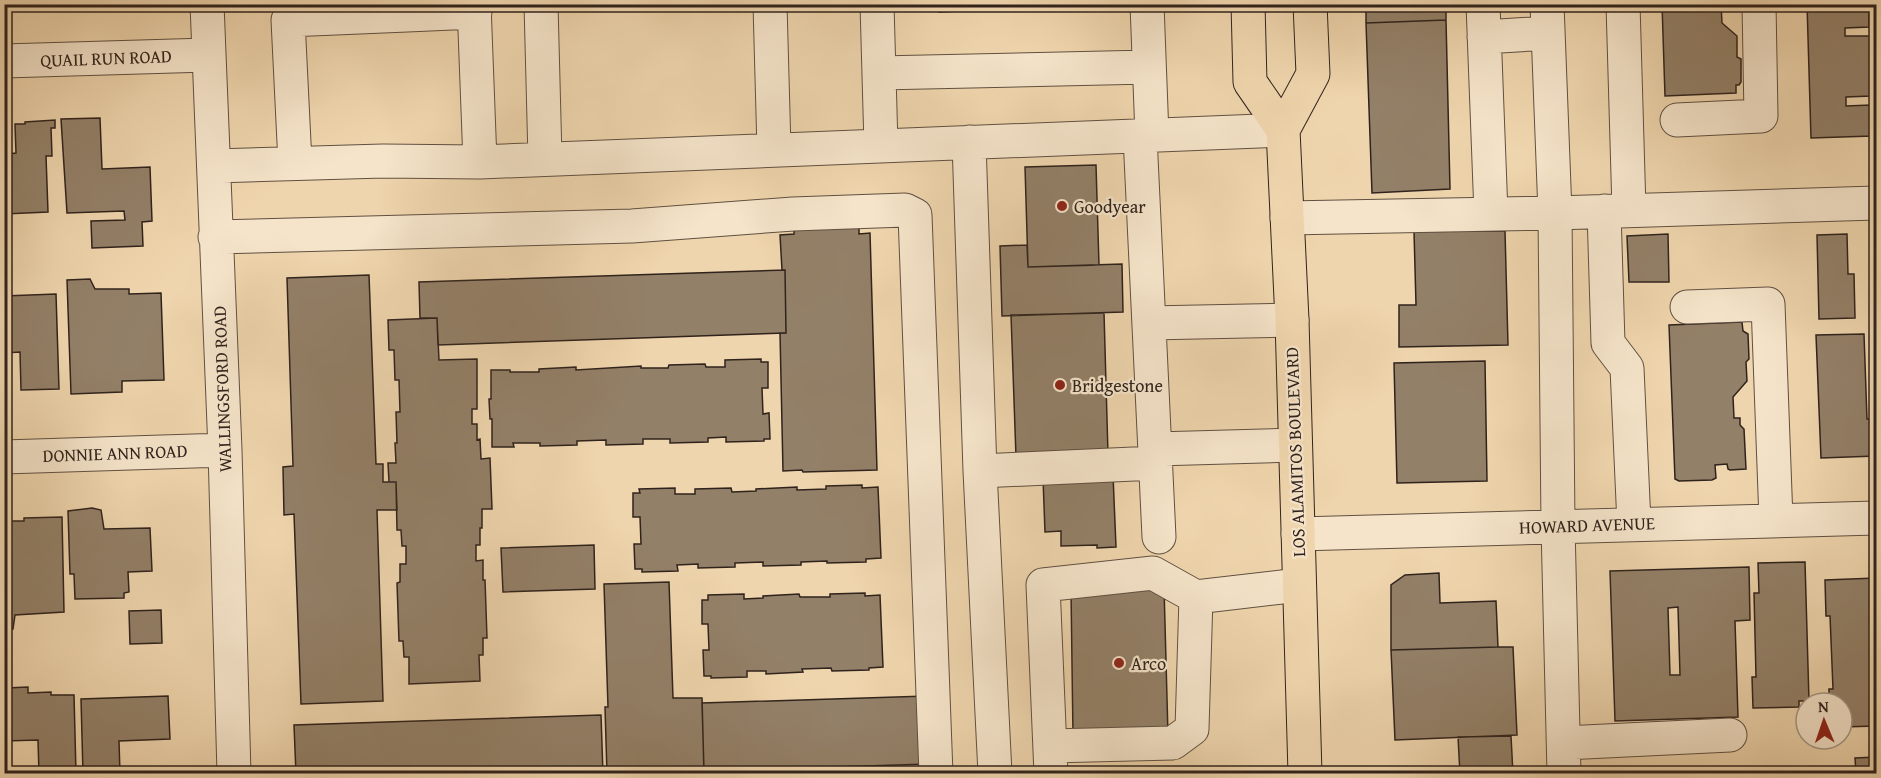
<svg xmlns="http://www.w3.org/2000/svg" width="1881" height="778" font-family="'Gentium Book Plus',serif">
<style>
.building{fill:#938068;stroke:#30231d;stroke-width:1.5;fill-rule:evenodd}
.lines{fill:none;stroke-linecap:round;stroke-linejoin:round}
.minor-casing{stroke:#605041;stroke-width:35}
.major-casing{stroke:#30231d;stroke-width:35}
.minor{stroke:#f5e4ca;stroke-width:33}
.major{stroke:#efd5ad;stroke-width:33}
.poi-dot{fill:#8f2418;stroke:#f5e4ca;stroke-width:2}
.labels{text-anchor:middle;dominant-baseline:central;stroke-width:4.5;stroke-linejoin:round;paint-order:stroke}
.street-label{font-size:18px;fill:#30231d;stroke:#f5e4ca}
.poi-label{font-size:18px;fill:#30231d;stroke:#f5e4ca;text-anchor:start}
</style>
<rect width="100%" height="100%" fill="#efd5ad"/>
<filter id="stains"><feTurbulence type="fractalNoise" baseFrequency=".00333" numOctaves="4"/><feColorMatrix values="0 0 0 0 .2 0 0 0 0 .09 0 0 0 0 .02 0 0 0 .5 -.17"/></filter>
<radialGradient id="worn" r=".72"><stop offset=".6" stop-color="#630" stop-opacity="0"/><stop offset="1" stop-color="#630" stop-opacity=".3"/></radialGradient>
<path class="building" d="M939,4h143v1l-143,7z
M1366,4h80v16l-80,3z
M1662,4h59l1,19 15,13v21l4,2v23l-2,3h-3v8l-71,3z
M1807,4h62v23l-24,1v8h25l1,60 -25,1v9l25,-1 1,31 -61,2z
M1446,20l4,169 -78,4 -6,-170z
M100,118l2,51 48,-2 2,54 -10,1 1,24 -51,2 -1,-27 34,-1 -1,-9 -57,2 -6,-94z
M55,120v8h-4l1,28h-6l2,56 -44,2v-41h5l-1,-19 8,-1 -1,-29h10v-2z
M1096,165l3,100 -71,2 -3,-100z
M859,218v16l11,-1 7,237 -74,2 -1,-2 -19,1 -3,-138h6l-1,-63h-3l-2,-35 14,-1v-15z
M1414,231h91l3,114 -109,2v-42h17z
M1668,234l1,48h-40l-2,-46z
M1847,234l1,40h6l1,44 -36,1 -2,-84z
M1027,245l1,22 94,-3 1,48 -121,4 -2,-70z
M785,270l1,63 -348,12 -1,-27h-17l-1,-36z
M369,275l7,189h7v18h13l1,28h-20l6,191 -82,3 -7,-190 -10,1 -1,-48 10,-1 -6,-188z
M90,279l5,10h34v5l32,-1 3,87 -42,1v11l-51,2 -4,-114z
M56,294l3,95 -38,1 -1,-38 -16,1v-57z
M1104,313l4,141 -92,3 -5,-142z
M437,318l2,42 38,-1v50h-5v15h5v16l3,-1 1,20 9,-1 2,51h-10v19h-2v17h-4v16l7,-1v20h2l2,58h-4v17h-4l1,26 -71,3v-27h-5l-1,-16h-4l-2,-58 3,-1v-18h6v-18h-4l-1,-16h-4l-1,-48h-7l-1,-19h8l-1,-20h2l-1,-31h4l-1,-32h-4l-1,-30h-5l-1,-30z
M1742,322l1,9 5,3 1,25 -3,3 1,19 -14,16 1,21h6v7l4,4 2,40 -16,1 -2,-1 -1,-5 -12,1 1,13 -4,2 -33,1 -4,-2 -6,-154z
M1864,334l3,85h9v37l-55,2 -5,-123z
M761,359v3h7v26h-6l1,26 6,-1 1,26h-6v2l-38,1v-5l-18,1v4l-38,1v-4h-27v5l-37,1v-5l-29,1v4l-37,1v-3h-27l1,4h-22v-28h-2l-1,-20h2v-29h19v2h29v-3l37,-2v3l65,-4v2h27l1,-3 36,-1 1,3h19v-7z
M1485,361l2,120 -90,2 -3,-120z
M1113,475l3,72 -19,1v-3l-36,1v-15l-16,1 -2,-54z
M862,485v3l16,-1 3,71 -15,1v3l-39,1v-2l-26,1v3l-38,1v-4l-28,1v4l-37,1v-4l-21,1 1,6 -36,1v-3h-7l-1,-25h7l-1,-27h-7v-24h7l-1,-4 36,-1v6h20v-5l36,-1 1,4 24,-1v-2l41,-2v3l29,-1v-3z
M92,508l9,2 3,19 46,-1 2,43 -24,1 1,20 -5,1v5l-49,1 -1,-25h-4l-2,-63z
M62,517l2,95 -49,3 -2,14h-9v-108h20v-3z
M594,545l1,44 -92,3 -2,-44z
M1805,562l4,139h-10v6l-46,1 -1,-31h4l-2,-84h5l-1,-30z
M1749,567l1,53 -15,1 3,96 -123,4 -5,-150zM1678,607l2,68h-10l-2,-67z
M1439,573l1,30 56,-2 2,46 -107,3v-65l14,-10z
M1876,578v148l-34,1v-24h-13v-14h4l-3,-73h-4l-1,-36z
M669,582l4,116h29l2,76h-97l-2,-67h3l-4,-123z
M1164,587l4,148 -95,1 -2,-145z
M865,593v3l15,-1 3,72 -14,1v2l-37,1 -1,-3 -29,1 1,3 -37,2v-3h-19v6l-36,1v-2h-7l-1,-26h6l-1,-26h-6v-24h6v-5l36,-1v5l19,-1v-2l36,-2 1,3h30v-3z
M161,610l1,33 -32,1 -1,-33z
M1498,647h15l4,88 -122,5 -4,-90z
M28,687v6l23,-1v3h23l2,79h-37l-1,-34 -34,1v-44h3l-1,-9z
M168,696l2,43 -51,2 1,33h-37l-2,-75z
M927,696l2,68 -225,7 -2,-68z
M601,715l2,59h-307l-2,-49z
M1511,736l2,38h-53l-2,-37z
M1876,757v17h-20l-1,-16z"/>
<g class="lines">
<g class="minor-casing">
<path id="minor" d="M207,4l18,446 9,324
M474,4l6,158
M541,4l4,155
M770,4l4,146
M877,4l4,142
M1147,4l5,132
M1483,4l8,210
M1547,4l8,209 3,313 6,248
M1623,4l6,206
M407,15l68,-3
M1484,37l64,-4
M4,61l204,-6
M879,73l270,-6
M1677,120l84,-4 -2,-112
M1140,136l19,401
M969,142l11,329 15,303
M295,163l-7,-143 119,-5v-11
M214,166l169,-5 97,1 803,-32
M1604,211l4,132 19,25 7,156
M1287,218l268,-5 321,-10
M215,237l417,-11 161,-12 112,-4 10,5 21,559
M1687,307l81,-3 8,216
M1149,323l143,-3
M1155,449l140,-4
M4,457l221,-7
M980,471l176,-8
M1298,534l578,-16
M1564,743l166,-8
M1050,746l123,-3 19,-14 4,-132
M1051,774l-8,-189 110,-12 43,24 103,-12"/>
</g>
<g class="major-casing">
<path id="major" d="M1248,4l2,78 33,48
M1305,774l-13,-454 -9,-190 30,-56 -3,-70"/>
</g>
<use href="#minor" class="minor"/>
<use href="#major" class="major"/>
</g>
<g class="poi-dot">
<circle cx="1062" cy="206" r="6"/>
<circle cx="1060" cy="385" r="6"/>
<circle cx="1119" cy="663" r="6"/>
</g>
<g class="labels">
<g class="street-label">
<text transform="translate(106 58) rotate(-2)">QUAIL RUN ROAD</text>
<text transform="translate(222 389) rotate(-92)">WALLINGSFORD ROAD</text>
<text transform="translate(1295 452) rotate(-92)">LOS ALAMITOS BOULEVARD</text>
<text transform="translate(115 453) rotate(-2)">DONNIE ANN ROAD</text>
<text transform="translate(1587 525) rotate(-2)">HOWARD AVENUE</text>
</g>
<g class="poi-label">
<text x="1074" y="206">Goodyear</text>
<text x="1072" y="385">Bridgestone</text>
<text x="1131" y="663">Arco</text>
</g>
</g>
<rect width="1881" height="778" fill="none" stroke="#efd5ad" stroke-width="24"/>
<rect x="6" y="6" width="1869" height="766" fill="none" stroke="#30231d" stroke-width="3"/>
<rect x="12" y="12" width="1857" height="754" fill="none" stroke="#30231d" stroke-width="1.5"/>
<g transform="translate(1824 721) rotate(358)"><circle r="28" fill="#f5e4ca" stroke="#a69785" stroke-width="1.5"/>
<path d="M0-4.5L10 22L0 15L-10 22Z" fill="#8f2418"/>
<text y="-9" font-size="16" font-weight="bold" text-anchor="middle" fill="#30231d">N</text>
</g>
<rect width="100%" height="100%" filter="url(#stains)"/>
<rect width="100%" height="100%" fill="url(#worn)"/>
</svg>
